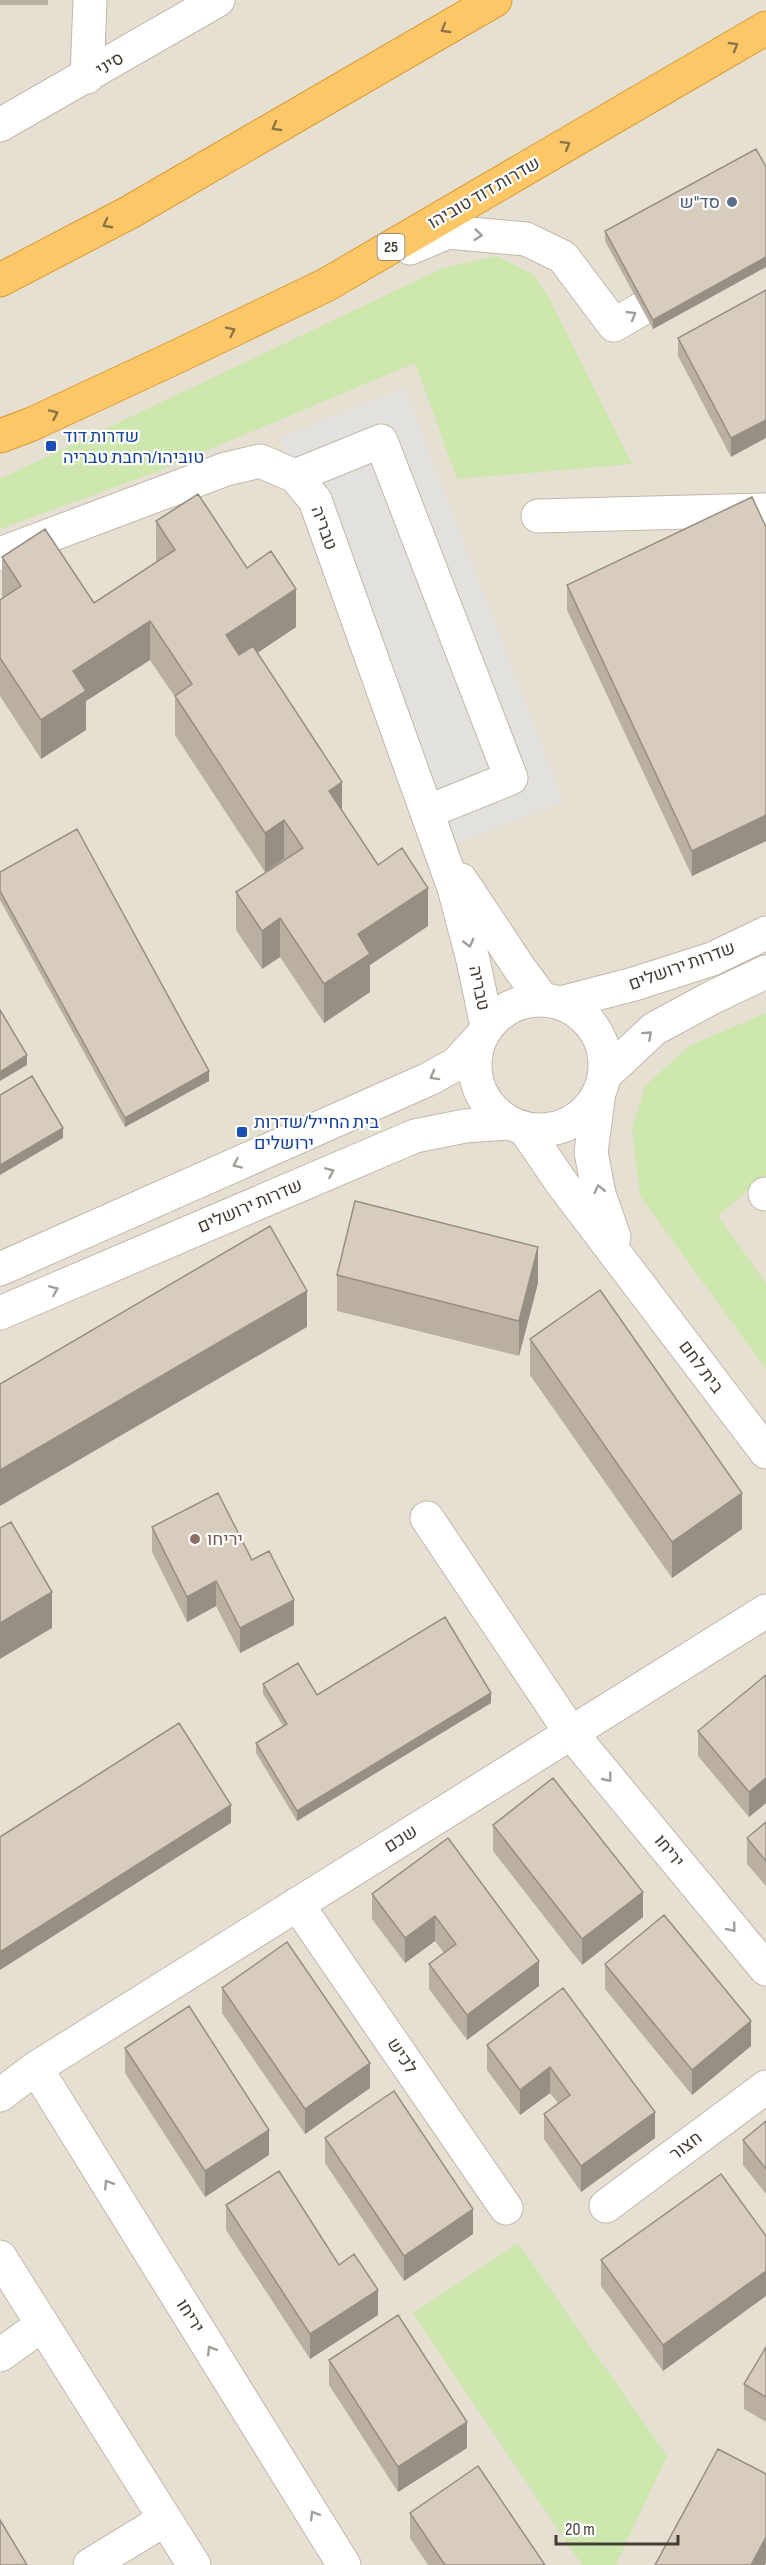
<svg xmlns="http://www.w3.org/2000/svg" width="766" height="2565" font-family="'Sofia Sans Condensed',Heebo,sans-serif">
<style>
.residential{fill:#e6e0d3}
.green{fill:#cee7ae}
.parking{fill:#e3e1dd}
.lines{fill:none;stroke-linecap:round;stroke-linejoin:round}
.minor-casing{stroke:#c1b8ab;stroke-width:35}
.highway-casing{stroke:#dc9b36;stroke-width:35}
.minor{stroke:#fff;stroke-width:33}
.highway{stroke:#fcc766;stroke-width:33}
.wall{fill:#b9afa3}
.shaded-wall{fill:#968f84}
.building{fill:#d7ccbd;stroke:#968f84;stroke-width:1.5}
.oneway{stroke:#8e7549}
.oneway2{stroke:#a29e9a}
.service-dot{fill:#5c6f8a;stroke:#fff;stroke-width:2}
.transit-dot{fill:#1a4fb4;stroke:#fff;stroke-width:2}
.education-dot{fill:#8d6e63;stroke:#fff;stroke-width:2}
.labels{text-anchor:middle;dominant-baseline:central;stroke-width:4.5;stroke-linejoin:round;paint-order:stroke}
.shield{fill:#fff;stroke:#7d7872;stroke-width:1.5}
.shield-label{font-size:16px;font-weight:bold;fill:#453e35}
.street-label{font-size:18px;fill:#453e35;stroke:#fff}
.service-label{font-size:18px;fill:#4e5e75;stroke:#fff;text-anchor:end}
.transit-label{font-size:18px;fill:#164399;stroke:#fff;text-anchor:start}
.education-label{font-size:18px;fill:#785e54;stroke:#fff;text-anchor:start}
</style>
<rect width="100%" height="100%" fill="#f2eee5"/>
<path class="residential" d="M0,0h766v2565h-766z"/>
<path class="green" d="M497,256l37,19 15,23 83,166 -175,15 -42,-116 -264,111 -151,55v-50l443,-211z
M766,1013v162l-48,41 48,67v86l-126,-173 -8,-68 13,-42 44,-40z
M518,2243l149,213 -51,109h-34l-169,-252z"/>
<path class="parking" d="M404,388l159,413 -121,48 -162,-411z"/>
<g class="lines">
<g class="minor-casing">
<path id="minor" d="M87,77l3,-77
M0,125l218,-125
M410,248l38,-16 78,7 37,18 51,68 67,-39
M295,476l86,-35 130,337 -84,34
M538,516l228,-6
M0,554l226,-85 34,-8 35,15 20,24 139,388 19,72 14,66
M461,880l59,89 23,31
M475 1065a65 65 0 1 1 130 0a65 65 0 1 1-130 0Z
M561,1003l73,-19 78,-25 54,-26
M605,1075l49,-46 59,-32 53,-25
M599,1092l-8,60 8,42 15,43
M525,1129l36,53 205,270
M765,1194h1
M0,1269l429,-190 27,-15 23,-25
M0,1313l415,-177 50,-10 42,-3
M427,1518l144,215 195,236
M297,1904l209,304
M36,2068l308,497
M0,2095l36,-27 730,-457
M606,2206l160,-119
M0,2257l194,308
M0,2355l42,-30
M90,2565l74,-45"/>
</g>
<g class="highway-casing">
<path id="highway" d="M0,280l130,-68 365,-212
M0,436l32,-12 144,-67 150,-72 440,-257"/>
</g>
<use href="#minor" class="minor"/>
<use href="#highway" class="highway"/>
</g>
<path class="wall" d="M0,0h48v5h-48z
M766,167v100l-113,62 -48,-88v-10z
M766,290l-35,167 -53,-101v-18z
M156,521l91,47 49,59 -39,26 85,158 36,54 50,61 -58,39v27l-46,31 -44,-66 -18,12 -26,-39v-38l49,-32 -1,-1 -19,13 -90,-137v-38l-25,-37 -64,41v29l-45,29 -41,-63v-96l3,-2 -1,-2v-39l92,46 63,-41 -1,-2z
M766,527v314l-74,35 -125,-266v-25z
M0,872l209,209 -84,46 -125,-227z
M337,1275l201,8 -19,73 -182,-45z
M530,1339l212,190 -70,49 -142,-203z
M152,1527l100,33 42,65 -54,28 -24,-47 -29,16 -35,-70z
M766,1675v128l-17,14 -51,-61v-25z
M263,1684l54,11 174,8 -194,118 -41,-68v-10l27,-17 -20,-32z
M766,1822v64l-19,-22v-26z
M493,1825l150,92 -61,48 -89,-114z
M448,1838l91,148 -72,54 -38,-51v-25l15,-11 -9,-12 -30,22 -33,-44v-25z
M605,1964l146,82 -59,49 -87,-106z
M222,1988l148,100 -65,46 -83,-121z
M563,1988l92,150 -74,54 -37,-53v-25l14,-11 -8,-10 -30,22 -33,-45v-25z
M125,2048l144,107 -64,42 -80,-124z
M766,2121v73l-23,-29v-25z
M325,2138l148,96 -69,47 -79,-118z
M721,2174l-58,197 -62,-85v-26z
M226,2205l113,60 39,50 -68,44 -84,-129z
M766,2347v75l-22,-13v-25z
M329,2360l138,88 -69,44 -69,-107z
M410,2513l135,52h-117l-18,-27z"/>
<path class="shaded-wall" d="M766,257v10l-113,62v-9z
M766,420v18l-35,19v-19z
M296,589v38l-70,47v-39z
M150,621v39l-64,41v29l-45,29v-39l32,-49z
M342,782v38l-13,-29z
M766,815v26l-74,35v-25z
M284,820v39l-19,13v-39z
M428,888v38l-58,39v27l-46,31v-39l34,-50z
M280,918v39l-18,12v-38z
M27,1055v10l-27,16v-9z
M209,1071v10l-84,46v-9z
M63,1128v10l-63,37v-10z
M538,1247v36l-19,73v-35z
M307,1291v36l-307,179v-36z
M742,1493v36l-70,49v-36z
M216,1581v25l-29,16v-25z
M52,1592v36l-52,31v-36z
M294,1600v25l-54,28v-25z
M491,1693v10l-194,118v-10z
M766,1778v25l-17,14v-25z
M231,1805v18l-231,147v-18z
M643,1892v25l-61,48v-26z
M435,1916v25l-30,22v-25z
M539,1961v25l-72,54v-25z
M751,2021v25l-59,49v-25z
M370,2063v25l-65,46v-25z
M550,2067v26l-30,22v-25z
M655,2112v26l-74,54v-26z
M269,2130v25l-64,42v-26z
M473,2209v25l-69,47v-25z
M766,2271v25l-103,75v-26z
M378,2290v25l-68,44v-25z
M467,2422v26l-69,44v-25z
M766,2537v25l-1,3h-14z"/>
<path class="building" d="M756,149l10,18v90l-113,63 -48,-89z
M766,290v130l-35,18 -53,-100z
M198,494l49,74 24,-17 25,38 -70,46 13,20 14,-9 89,136 -13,9 49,74 24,-17 26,40 -70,46 12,20 -46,30 -44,-66 -18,13 -26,-39 67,-44 -19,-28 -19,13 -90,-137 17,-12 -42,-63 -77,50 13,20 -45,29 -41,-62v-58l21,-14 -19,-29 43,-28 49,74 81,-53 -19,-29z
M752,497l14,30v288l-74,36 -125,-266z
M77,829l132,242 -84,47 -125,-227v-19z
M0,1010l27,45 -27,17z
M32,1076l31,52 -63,37v-70z
M355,1201l183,46 -19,74 -182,-46z
M270,1226l37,65 -307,179v-86z
M600,1290l142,203 -70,49 -142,-203z
M218,1493l34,67 17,-9 25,49 -54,28 -24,-47 -29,16 -35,-70z
M11,1522l41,70 -52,31v-95z
M445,1617l46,76 -194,118 -41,-68 31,-19 -24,-40 35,-21 19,32z
M766,1675v103l-17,14 -51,-61z
M179,1723l52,82 -231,147v-115z
M553,1778l90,114 -61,47 -89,-114z
M766,1822v39l-19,-23z
M448,1838l91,123 -72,54 -38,-51 27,-20 -21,-28 -30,22 -33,-44z
M664,1915l87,106 -59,49 -87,-106z
M287,1942l83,121 -65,46 -83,-121z
M563,1988l92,124 -74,54 -37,-52 26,-19 -20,-28 -30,23 -33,-45z
M189,2006l80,124 -64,41 -80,-123z
M394,2091l79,118 -69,47 -79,-118z
M766,2121v48l-23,-29z
M279,2171l60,94 15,-11 24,36 -68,44 -84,-129z
M721,2174l45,62v35l-103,74 -62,-85z
M398,2315l69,107 -69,45 -69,-107z
M766,2347v50l-22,-13z
M718,2449l48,25v63l-15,28h-96z
M478,2466l67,99h-100l-35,-52z
M0,2520l27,45h-27z"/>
<defs><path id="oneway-chevron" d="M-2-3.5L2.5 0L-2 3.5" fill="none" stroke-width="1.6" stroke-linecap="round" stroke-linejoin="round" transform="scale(1.5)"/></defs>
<g class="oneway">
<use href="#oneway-chevron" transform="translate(445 29) rotate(150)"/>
<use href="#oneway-chevron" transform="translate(734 46) rotate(-30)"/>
<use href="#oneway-chevron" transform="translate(276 127) rotate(150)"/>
<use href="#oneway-chevron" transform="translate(566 145) rotate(-30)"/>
<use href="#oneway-chevron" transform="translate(107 224) rotate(152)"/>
<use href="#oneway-chevron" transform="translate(231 331) rotate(-26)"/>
<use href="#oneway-chevron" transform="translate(54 414) rotate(-25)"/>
</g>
<g class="oneway2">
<use href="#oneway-chevron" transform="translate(478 235) rotate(6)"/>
<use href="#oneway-chevron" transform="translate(632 315) rotate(-30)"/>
<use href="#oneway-chevron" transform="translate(469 943) rotate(75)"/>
<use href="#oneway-chevron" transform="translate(648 1035) rotate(-42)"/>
<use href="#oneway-chevron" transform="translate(434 1076) rotate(151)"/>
<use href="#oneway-chevron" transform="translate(237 1164) rotate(156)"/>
<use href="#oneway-chevron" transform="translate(330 1172) rotate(-23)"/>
<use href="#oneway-chevron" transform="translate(599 1189) rotate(-103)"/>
<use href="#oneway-chevron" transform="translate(54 1290) rotate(-23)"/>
<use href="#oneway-chevron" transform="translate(608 1778) rotate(51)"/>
<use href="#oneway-chevron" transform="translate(732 1928) rotate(51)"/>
<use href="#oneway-chevron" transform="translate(108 2184) rotate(-122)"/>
<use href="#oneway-chevron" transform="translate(211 2350) rotate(-122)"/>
<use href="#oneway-chevron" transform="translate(314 2515) rotate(-122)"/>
</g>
<circle class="service-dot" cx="732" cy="202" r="6"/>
<g class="transit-dot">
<rect x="45" y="440" width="12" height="12" rx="3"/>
<rect x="236" y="1126" width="12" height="12" rx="3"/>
</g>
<circle class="education-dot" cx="195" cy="1539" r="6"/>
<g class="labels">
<rect class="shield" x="377.5" y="234" width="27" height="26" rx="4.5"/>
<g class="shield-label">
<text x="391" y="247">25</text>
</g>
<g class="street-label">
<text transform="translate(110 64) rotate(-31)">סיני</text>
<text transform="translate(484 193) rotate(-30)">שדרות דוד טוביהו</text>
<text transform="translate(324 528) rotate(70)">טבריה</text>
<text transform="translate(682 966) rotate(-20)">שדרות ירושלים</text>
<text transform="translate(479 988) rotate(78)">טבריה</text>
<text transform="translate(250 1206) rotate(-23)">שדרות ירושלים</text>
<text transform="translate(701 1367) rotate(53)">בית לחם</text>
<text transform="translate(401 1839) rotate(-32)">שכם</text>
<text transform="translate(669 1851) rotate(51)">יריחו</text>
<text transform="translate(402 2056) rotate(56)">לכיש</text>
<text transform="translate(686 2146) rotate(-37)">חצור</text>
<text transform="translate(190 2316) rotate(58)">יריחו</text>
</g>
<g class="service-label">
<text x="720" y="202">סד"ש</text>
</g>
<g class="transit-label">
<text x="63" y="436">שדרות דוד<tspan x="63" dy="21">טוביהו/רחבת טבריה</tspan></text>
<text x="254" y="1122">בית החייל/שדרות<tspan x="254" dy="21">ירושלים</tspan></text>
</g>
<g class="education-label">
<text x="207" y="1539">יריחו</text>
</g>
</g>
<path d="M556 2535v9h122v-9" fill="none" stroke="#453e35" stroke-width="3"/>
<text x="565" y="2535" font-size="18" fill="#453e35" stroke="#ffffff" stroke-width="4.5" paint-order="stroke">20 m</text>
</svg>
